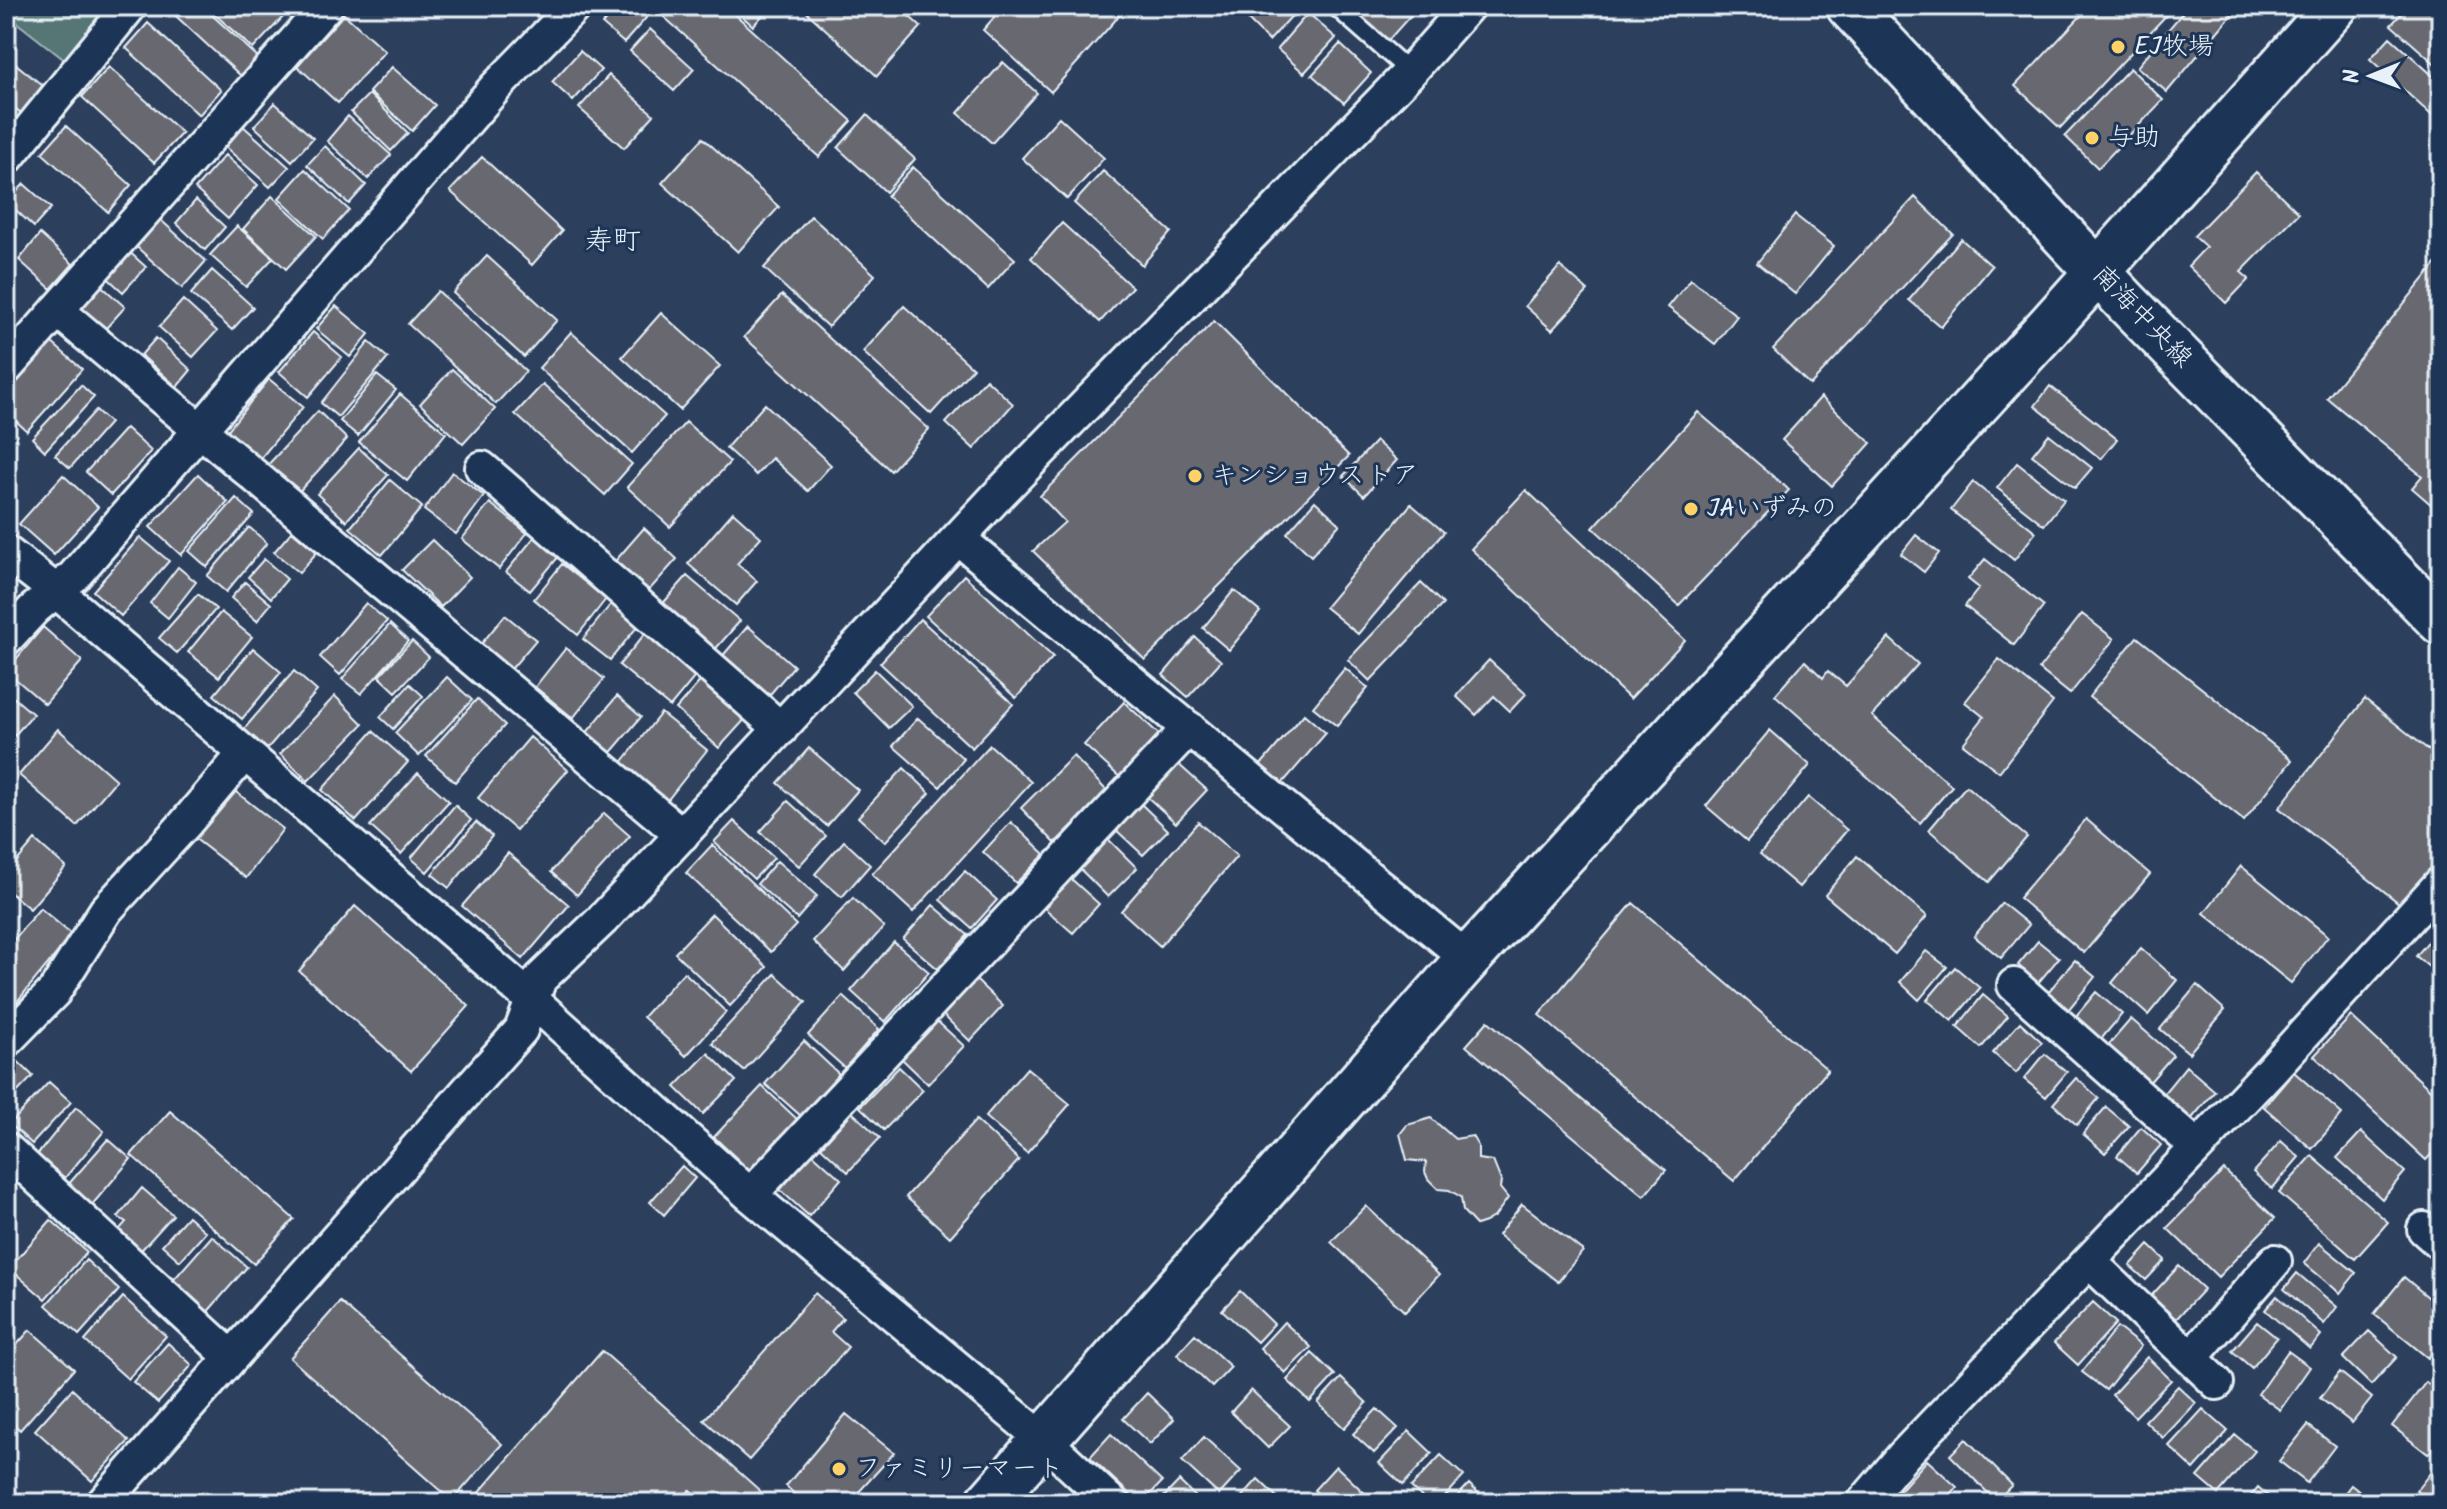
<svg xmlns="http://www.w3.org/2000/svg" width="2447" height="1509" font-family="Kalam,'Klee One',sans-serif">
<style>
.green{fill:#557675;stroke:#9eb4b6;stroke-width:2}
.building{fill:#676871;stroke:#e8f1f8;stroke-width:2}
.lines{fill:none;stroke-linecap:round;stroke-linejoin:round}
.lane-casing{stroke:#e8f1f8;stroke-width:22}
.street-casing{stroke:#e8f1f8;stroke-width:38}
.secondary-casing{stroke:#e8f1f8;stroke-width:50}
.lane{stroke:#1d3557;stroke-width:16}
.street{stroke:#1d3557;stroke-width:32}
.secondary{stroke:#1d3557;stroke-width:44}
.poi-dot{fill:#ffd166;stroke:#1d3557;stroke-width:3}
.labels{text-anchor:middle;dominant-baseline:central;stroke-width:6;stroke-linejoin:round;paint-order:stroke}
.poi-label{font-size:26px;fill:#e8f1f8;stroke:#1d3557;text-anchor:start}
.street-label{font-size:26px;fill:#e8f1f8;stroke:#1d3557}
.neighbourhood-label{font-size:28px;fill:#e8f1f8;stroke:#1d3557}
</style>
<rect width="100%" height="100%" fill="#2c3f5c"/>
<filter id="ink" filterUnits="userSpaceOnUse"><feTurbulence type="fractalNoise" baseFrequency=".0125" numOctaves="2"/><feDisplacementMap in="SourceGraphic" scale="16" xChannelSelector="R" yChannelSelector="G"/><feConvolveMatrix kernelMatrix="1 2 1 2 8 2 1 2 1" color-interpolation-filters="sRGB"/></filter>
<g filter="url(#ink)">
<path class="green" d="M6,6h116l-51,59 -65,-51z"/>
<path class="building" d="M165,6h37l56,51 -17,19z
M206,6h65l12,11 -30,32z
M618,6h28l6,5 -28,32 -22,-19z
M672,6h54l126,115 -33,36 -156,-141z
M731,6h40l-18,20z
M800,6h98l23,21 -44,49z
M1004,6h124l-77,86 -68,-62z
M1234,6h61l3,3 -29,32z
M1346,6h69l2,2 -33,37z
M2090,6h85l-115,122 -45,-42z
M2188,6h51l-72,86 -30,-25z
M2408,6h33v63l-50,-44z
M1308,13l28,25 -32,35 -27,-24z
M344,14l41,37 -47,52 -41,-37z
M148,23l73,67 -22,25 -73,-67z
M650,29l44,40 -20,22 -44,-40z
M2390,37l51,46v41l-71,-65z
M1340,44l31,29 -27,30 -32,-28z
M580,51l21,19 -28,31 -21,-19z
M6,56l37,30 -22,27 -15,-12z
M1003,62l34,31 -45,50 -34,-30z
M109,67l73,66 -28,30 -72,-66z
M392,67l43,38 -23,26 -43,-39z
M2130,68l33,32 -65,68 -33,-32z
M609,75l45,40 -30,33 -45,-40z
M369,94l39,39 -17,18 -40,-39z
M275,103l38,35 -21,23 -38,-35z
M867,115l48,44 -29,33 -48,-44z
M348,116l43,39 -23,24 -41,-38z
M1059,117l45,41 -37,41 -45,-41z
M242,125l47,42 -19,20 -46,-41z
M66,126l65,59 -23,27 -66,-59z
M703,138l76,69 -41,45 -76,-69z
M325,146l41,39 -17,19 -42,-39z
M225,155l33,30 -30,34 -33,-30z
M482,157l80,74 -30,34 -82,-74z
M913,167l102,92 -27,30 -101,-93z
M305,169l44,41 -26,29 -44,-41z
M1103,171l68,61 -29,33 -68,-62z
M2256,172l43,41 -58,59 8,7 -23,24 -38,-37 18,-19 -12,-11z
M24,184l27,24 -17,19 -27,-25z
M272,196l44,40 -30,33 -43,-40z
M1915,197l38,37 -143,151 -37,-36z
M196,200l29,27 -20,23 -29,-27z
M153,213l53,48 -24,27 -53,-48z
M1795,215l39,31 -39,48 -38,-31z
M811,216l64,59 -47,52 -64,-59z
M1062,223l70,64 -32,35 -69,-64z
M237,226l36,32 -27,29 -36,-32z
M40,234l33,30 -22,25 -32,-29z
M1961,239l31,27 -51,61 -32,-27z
M125,248l21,19 -23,25 -21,-19z
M487,256l70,64 -33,37 -71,-64z
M2441,258v255l-29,-25 10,-12 -95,-78z
M1560,266l28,25 -36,39 -27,-24z
M212,270l41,37 -21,23 -41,-36z
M1691,279l46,37 -22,28 -47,-37z
M96,281l29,26 -26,29 -29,-27z
M438,291l88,80 -30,33 -88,-80z
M782,295l147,134 -38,42 -147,-134z
M183,300l34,31 -24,26 -34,-30z
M336,306l33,28 -19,23 -34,-28z
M904,306l69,62 -42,46 -68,-62z
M661,313l59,53 -40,44 -58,-53z
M1214,321l135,135 -204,204 -112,-109 32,-29 -25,-26z
M313,332l29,25 -34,40 -29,-25z
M571,332l94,84 -33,37 -93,-85z
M156,338l35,32 -14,17 -36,-32z
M51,342l31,27 -55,62 -21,-19v-19z
M369,342l19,16 -50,59 -17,-14z
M452,369l43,40 -32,35 -43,-40z
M377,375l19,15 -38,46 -18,-15z
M269,379l34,28 -43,52 -33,-28z
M986,379l27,25 -39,45 -28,-26z
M543,384l89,80 -27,31 -90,-81z
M81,385l13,12 -49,54 -13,-13z
M2050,386l67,53 -16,20 -66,-53z
M400,394l46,39 -39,48 -48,-39z
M1821,397l50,46 -39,43 -50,-46z
M765,404l66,61 -23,26 -36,-33 -16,17 -30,-27z
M96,410l14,13 -40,45 -15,-13z
M318,411l29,28 -53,58 -30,-28z
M1698,412l91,78 -110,115 -86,-77z
M686,422l44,40 -60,65 -43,-40z
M126,428l25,23 -40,44 -25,-23z
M2049,434l43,34 -17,20 -43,-33z
M1376,441l21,19 -33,36 -21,-20z
M359,448l29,27 -42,46 -29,-27z
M2017,463l47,37 -20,25 -47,-37z
M452,472l32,24 -28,38 -32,-24z
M198,474l30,28 -47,53 -31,-28z
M63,475l35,32 -44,48 -35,-31z
M390,480l32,27 -40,48 -32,-27z
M1973,482l63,50 -22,28 -63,-50z
M1526,490l159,150 -55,59 -159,-150z
M236,498l18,16 -47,53 -18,-16z
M1315,501l25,23 -29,32 -24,-23z
M490,503l37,30 -28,36 -37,-30z
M1411,504l33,28 -86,102 -33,-27z
M733,512l28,25 -24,27 20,17 -21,24 -48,-41z
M249,527l18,16 -41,49 -19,-16z
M644,528l33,31 -34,38 -33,-30z
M292,531l25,21 -18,21 -25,-21z
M536,535l24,20 -30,36 -24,-19z
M1916,535l23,18 -15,19 -23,-18z
M140,537l29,24 -48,55 -28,-25z
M432,540l38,37 -29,30 -39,-37z
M264,559l23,20 -16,19 -23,-21z
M1985,559l59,47 -30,39 -49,-39 14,-18 -11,-9z
M562,564l44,35 -28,36 -44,-36z
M178,567l18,15 -28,36 -18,-15z
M964,575l89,82 -37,41 -90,-82z
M687,576l53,45 -29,33 -53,-45z
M245,582l26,22 -14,17 -26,-23z
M1421,583l22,21 -73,77 -22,-21z
M1234,590l26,22 -31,38 -26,-22z
M198,594l18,15 -39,44 -18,-15z
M366,603l21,18 -47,54 -20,-18z
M611,604l27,22 -28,34 -27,-21z
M221,612l31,25 -33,40 -31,-25z
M2082,614l32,25 -44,55 -31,-25z
M505,615l31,25 -29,34 -30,-25z
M920,619l93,85 -41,44 -92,-85z
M390,624l18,17 -47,53 -19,-15z
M748,626l46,40 -28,33 -46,-40z
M43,627l39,34 -37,43 -39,-33z
M648,630l51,42 -29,35 -51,-42z
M1195,637l26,24 -33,36 -25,-22z
M2137,637l155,123 -48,61 -155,-124z
M1889,638l29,26 -46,52 80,70 -32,37 -145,-128 30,-34 18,17 5,-7 18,15z
M412,641l17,16 -33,35 -17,-16z
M253,648l28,24 -39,47 -28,-24z
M566,648l38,31 -31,39 -38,-31z
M1999,659l54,43 -54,70 -36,-28 21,-27 -19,-15z
M1489,660l37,34 -16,17 -16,-15 -18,19 -20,-19z
M1345,668l23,20 -31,38 -24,-19z
M875,670l37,36 -23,22 -36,-36z
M294,671l23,20 -50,58 -23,-20z
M447,677l25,23 -53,56 -24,-23z
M703,678l44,39 -28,31 -43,-39z
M410,684l13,12 -30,33 -13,-12z
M6,691l27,23 -19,22 -8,-7z
M335,696l28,28 -55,57 -28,-27z
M617,696l24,21 -33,39 -24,-20z
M477,699l28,26 -50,57 -29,-26z
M2365,699l76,61v100l-37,47 -125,-99z
M1124,702l38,35 -39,43 -39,-35z
M661,713l46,37 -41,52 -46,-37z
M1304,714l22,19 -46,53 -21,-19z
M918,718l46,41 -24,28 -47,-41z
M58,729l58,51 -39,46 -58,-51z
M1770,730l40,35 -63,76 -41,-35z
M373,731l35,31 -52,59 -34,-31z
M530,737l38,33 -52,60 -38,-32z
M990,745l41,37 -118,130 -41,-38z
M809,748l49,42 -31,36 -49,-43z
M1073,756l34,35 -52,52 -34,-35z
M1176,762l31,28 -31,33 -31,-28z
M904,768l26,25 -45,49 -27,-25z
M418,773l31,28 -48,53 -31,-28z
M1966,786l61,51 -38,45 -60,-52z
M231,788l52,41 -37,49 -53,-41z
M1808,797l39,33 -48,57 -39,-33z
M788,801l38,35 -27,30 -39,-34z
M1139,802l29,28 -25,25 -29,-27z
M455,805l16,15 -44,52 -16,-14z
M604,813l26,23 -53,59 -26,-23z
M2086,819l64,55 -66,79 -65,-55z
M734,821l40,37 -20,21 -40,-37z
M476,822l16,14 -43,52 -17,-14z
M1011,822l34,32 -29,29 -33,-31z
M1198,822l39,34 -77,90 -39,-35z
M1107,838l30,30 -29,29 -30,-30z
M35,840l31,27 -36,42 -24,-20v-15z
M844,841l26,24 -28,32 -27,-23z
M712,845l84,80 -25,27 -85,-79z
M508,853l61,52 -46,54 -61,-53z
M1857,856l70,60 -32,38 -70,-59z
M777,861l40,35 -20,23 -40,-35z
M2241,866l87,70 -37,47 -87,-70z
M965,871l32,29 -25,28 -32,-28z
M1068,876l31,28 -26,29 -31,-27z
M853,898l31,29 -40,44 -31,-30z
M1633,903l195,167 -94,111 -195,-166z
M2002,903l27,22 -28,33 -27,-22z
M933,905l35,30 -30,34 -35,-30z
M355,906l114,100 -58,65 -112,-100z
M40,908l32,27 -66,80v-66z
M712,914l55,53 -37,39 -55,-53z
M2441,926v51l-25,-21z
M2038,941l21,17 -21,25 -20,-18z
M894,942l35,30 -44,50 -34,-31z
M2141,948l36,32 -29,35 -36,-32z
M1926,951l21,16 -28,33 -19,-18z
M2075,960l20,17 -31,38 -21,-17z
M1955,967l25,21 -28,33 -25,-21z
M684,972l42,40 -40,44 -43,-39z
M775,974l31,28 -62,69 -32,-28z
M975,979l28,27 -33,35 -28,-27z
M2197,985l28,25 -36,43 -29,-24z
M2096,992l26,22 -25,30 -26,-22z
M1983,995l25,21 -27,32 -24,-21z
M843,996l36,33 -34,39 -37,-33z
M2351,1016l90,84v44l-15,16 -112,-104z
M2131,1019l42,36 -25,29 -42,-36z
M937,1021l27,25 -36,38 -26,-25z
M1488,1021l178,149 -22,26 -178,-150z
M2020,1022l22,20 -26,31 -23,-20z
M804,1041l35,33 -38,42 -36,-32z
M6,1050l27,26 -27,28z
M708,1053l28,28 -33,33 -28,-27z
M2045,1054l22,18 -21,25 -22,-18z
M2186,1066l29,25 -27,32 -29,-24z
M899,1067l24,23 -39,40 -24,-23z
M1027,1068l43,36 -43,49 -42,-36z
M2294,1072l48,42 -30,35 -48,-42z
M2076,1078l23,20 -22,27 -24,-21z
M49,1082l22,20 -39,42 -22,-20z
M762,1086l37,35 -48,51 -37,-35z
M76,1107l28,24 -39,47 -28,-23z
M2106,1107l23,19 -24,27 -22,-19z
M170,1111l124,108 -40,45 -123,-109z
M852,1112l28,26 -32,34 -27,-25z
M1431,1118l24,21 17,-3 6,10v13l15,2 8,20 -1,7 8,10 -13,18 -10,6 -9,3 -13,-14 -2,-14 -12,-7 -11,-1 -10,-10 -3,-7 1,-10 -19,-2 -7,-26 7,-9z
M976,1120l43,40 -69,77 -44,-40z
M2141,1127l20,18 -24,28 -20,-17z
M2361,1132l44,40 -23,27 -45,-41z
M108,1139l23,20 -40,47 -24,-20z
M2281,1141l18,16 -27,32 -19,-17z
M812,1153l29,26 -32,37 -29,-26z
M2312,1156l76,66 -33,37 -76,-66z
M682,1166l13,12 -31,37 -14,-13z
M2224,1170l51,48 -57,59 -51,-49z
M142,1188l31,27 -38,42 -22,-20 13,-15 -8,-5z
M1522,1204l61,47 -25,31 -60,-47z
M1366,1206l73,69 -34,37 -74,-70z
M188,1216l18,16 -26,29 -18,-16z
M51,1220l36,32 -42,47 -36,-31z
M212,1236l35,31 -43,49 -35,-31z
M2319,1243l37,30 -16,20 -36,-30z
M2149,1245l16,15 -19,20 -16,-14z
M86,1260l33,30 -40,45 -33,-30z
M2179,1266l25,23 -28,30 -25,-23z
M2297,1273l40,34 -13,17 -40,-35z
M2404,1277l37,31v35l-13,15 -54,-44z
M1240,1291l34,33 -17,18 -35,-32z
M815,1293l28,25 -12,14 17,15 -99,113 -45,-40z
M2277,1296l44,39 -11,14 -45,-39z
M123,1297l43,39 -38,43 -43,-38z
M340,1302l162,142 -50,57 -162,-143z
M2093,1302l23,21 -38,42 -24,-22z
M1284,1322l27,25 -26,26 -25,-25z
M2257,1322l20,16 -25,30 -20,-17z
M2117,1327l24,19 -35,44 -24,-18z
M30,1330l44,39 -54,61 -14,-13v-60z
M2369,1331l28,26 -26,28 -28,-27z
M1195,1334l36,33 -19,20 -35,-33z
M168,1343l24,22 -34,38 -25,-21z
M602,1351l164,145 -6,7h-55l-15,-13 -12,13h-208z
M2288,1351l22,16 -30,43 -22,-16z
M1312,1353l23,22 -25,27 -23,-22z
M2147,1357l24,23 -36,37 -23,-22z
M2340,1372l32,26 -20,25 -32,-25z
M1341,1378l26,25 -23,25 -26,-25z
M2426,1382l15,12v44l-13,16 -36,-28z
M2178,1386l18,17 -33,35 -18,-17z
M72,1389l57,52 -37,40 -57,-51z
M1251,1390l39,36 -22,22 -37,-36z
M1147,1393l27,26 -24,25 -27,-25z
M1377,1409l21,19 -24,25 -21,-19z
M2203,1409l25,22 -34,38 -25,-23z
M846,1414l48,39 -45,50h-45l-18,-17z
M2308,1425l27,21 -28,37 -28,-22z
M1409,1431l23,22 -29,32 -24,-22z
M1111,1434l51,48 -20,21h-3l-49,-46z
M2235,1435l20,16 -37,43 -20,-17z
M1204,1437l37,34 -22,24 -37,-34z
M1966,1439l46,46 -16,16 -46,-46z
M1441,1455l23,21 -25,27h-11l-17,-16z
M1927,1460l30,27 -13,16h-55z
M1336,1466l39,37h-47l-14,-13z
M2435,1467l6,5v31h-11l-14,-12z
M1258,1479l22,21 -2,3h-42z
M1179,1481l23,22h-44z
M1469,1484l20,19h-38z
M2351,1485l23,18h-37z
M2258,1487l18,16h-31z"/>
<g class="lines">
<g class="lane-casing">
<path id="lane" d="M1335,6l75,66"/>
</g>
<g class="street-casing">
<path id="street" d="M6,159l124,-153
M57,310l625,525
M6,368l320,-362
M482,468l299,261
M959,539l509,420
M6,552l50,39 476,409 218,195 294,245 68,63
M6,639l28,-30 40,-33 422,-489 79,-81
M2014,985l183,162
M6,1041l48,-49 52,-82 79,-86 59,-70
M6,1149l225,208
M750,1195l439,-467
M2424,1229l17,15
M2089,1261l128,122
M2191,1358l84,-97
M103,1503l418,-473 19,-51 62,-59 397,-426 411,-422 58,-66
M1863,1503l41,-48 367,-385 170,-187"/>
</g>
<g class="secondary-casing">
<path id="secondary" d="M1849,6l278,297 314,319
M988,1503l480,-544 582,-634 285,-319"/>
</g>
<use href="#lane" class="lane"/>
<use href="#street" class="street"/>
<use href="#secondary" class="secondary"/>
</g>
</g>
<g class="poi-dot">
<circle cx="2118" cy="47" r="8"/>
<circle cx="2092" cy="138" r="8"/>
<circle cx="1195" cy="476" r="8"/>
<circle cx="1691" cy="509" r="8"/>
<circle cx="839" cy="1469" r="8"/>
</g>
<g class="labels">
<g class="poi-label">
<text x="2134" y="47">EJ牧場</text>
<text x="2108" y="138">与助</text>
<text x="1211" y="476">キンショウストア</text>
<text x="1707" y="509">JAいずみの</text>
<text x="855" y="1469">ファミリーマート</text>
</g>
<g class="street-label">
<text transform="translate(2142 317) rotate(46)">南海中央線</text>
</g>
<g class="neighbourhood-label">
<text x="613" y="241">寿町</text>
</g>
</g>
<rect width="2447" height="1509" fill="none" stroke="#1d3557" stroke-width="32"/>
<rect x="16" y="16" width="2415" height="1477" fill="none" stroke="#e8f1f8" stroke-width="3" filter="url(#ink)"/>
<g transform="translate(2371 76) rotate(269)" stroke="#1d3557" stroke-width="6" paint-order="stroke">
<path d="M0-6L14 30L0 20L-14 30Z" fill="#e8f1f8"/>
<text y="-12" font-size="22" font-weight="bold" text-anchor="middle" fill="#e8f1f8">N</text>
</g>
</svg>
